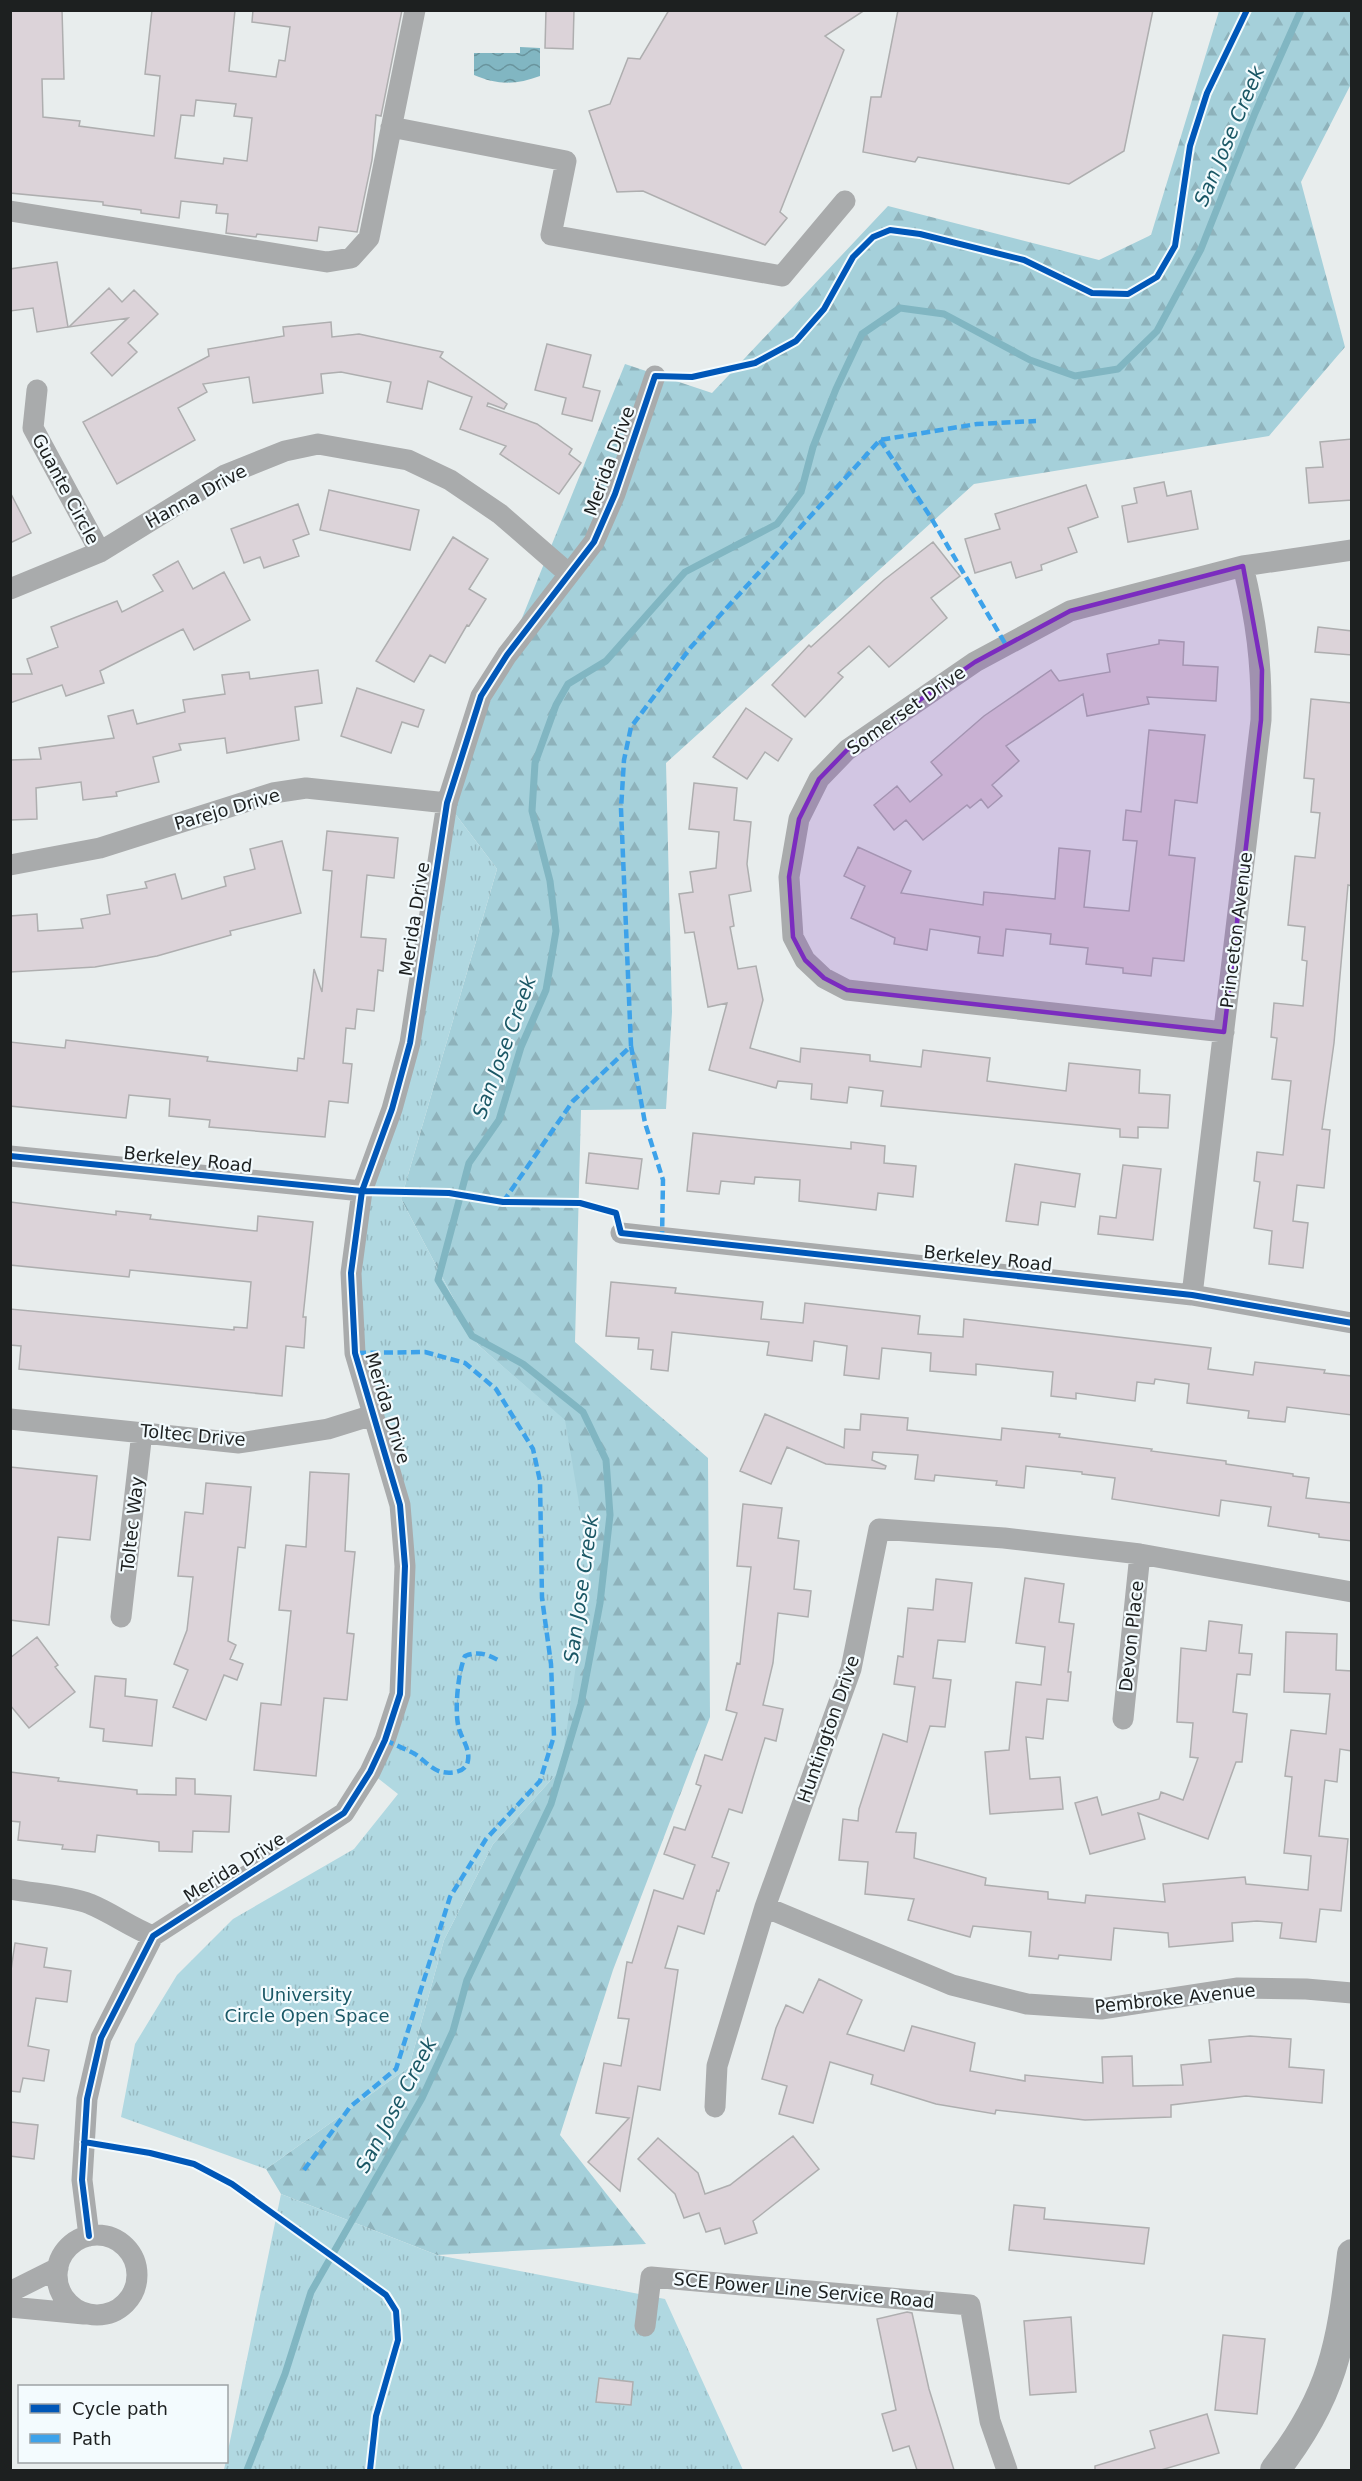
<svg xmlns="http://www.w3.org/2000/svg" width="1362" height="2481" font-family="'DejaVu Sans',sans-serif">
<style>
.forest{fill:url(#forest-firs)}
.park{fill:url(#park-tufts)}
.water{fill:url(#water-waves)}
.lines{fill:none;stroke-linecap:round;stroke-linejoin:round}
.stream{stroke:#81b6c2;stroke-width:7}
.building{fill:#dcd3d9;stroke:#aeaeaf;stroke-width:1.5;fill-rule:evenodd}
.street{stroke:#a9abac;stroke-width:21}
.secondary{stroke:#a7aaab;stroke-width:30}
.quiet{stroke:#3da2ea;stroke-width:4.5;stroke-dasharray:9 4.5;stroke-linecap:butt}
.cycleway-casing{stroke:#f3fbfe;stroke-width:10}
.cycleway{stroke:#0057b8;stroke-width:6}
.marked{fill:#7b2cbf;fill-opacity:0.2;stroke:#7b2cbf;stroke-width:4.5;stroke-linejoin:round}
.labels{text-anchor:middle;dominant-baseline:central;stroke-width:4.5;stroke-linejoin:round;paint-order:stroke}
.street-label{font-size:18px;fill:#1d2020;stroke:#f3fbfe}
.park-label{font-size:18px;fill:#1b5866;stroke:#f3fbfe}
.water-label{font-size:20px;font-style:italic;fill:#1a5765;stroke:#f3fbfe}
</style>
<defs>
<pattern id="forest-firs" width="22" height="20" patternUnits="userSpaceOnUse" patternTransform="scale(1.5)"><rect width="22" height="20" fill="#a5d0da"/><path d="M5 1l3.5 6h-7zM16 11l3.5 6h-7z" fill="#8eb2bb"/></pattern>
<pattern id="park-tufts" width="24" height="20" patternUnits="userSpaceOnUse" patternTransform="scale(1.5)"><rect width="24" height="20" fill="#b0d8e1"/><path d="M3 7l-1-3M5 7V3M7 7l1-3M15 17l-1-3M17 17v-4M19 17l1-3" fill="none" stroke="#97b9c1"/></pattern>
<pattern id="water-waves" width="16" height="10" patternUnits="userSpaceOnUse" patternTransform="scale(1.5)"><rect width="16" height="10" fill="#81b6c2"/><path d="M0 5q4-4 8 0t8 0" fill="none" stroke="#69949d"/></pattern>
</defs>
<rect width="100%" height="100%" fill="#e8eded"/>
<path class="forest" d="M1219,11h132v73l-50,98 44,165 -76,89 -295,48 -308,279 6,249 -6,97 -85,1 -6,232 133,116 2,259 -97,253 -53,165 86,109 -209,11 -156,-61 -15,-25 143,-102 35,-127 49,-96 68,-75 4,-348 -87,-76 -77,-146 96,-330 -50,-66 178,-439 87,29 176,-187 211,54 52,-25z"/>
<path class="park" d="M447,803l50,66 -96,330 77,146 87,75 25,148 -29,201 -68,75 -49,96 -35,127 -143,102 -145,-52 14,-73 42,-69 56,-56 121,-70 44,-55 -28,-22 15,-32 20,-174 -32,-151 -22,-142 41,-164z
M281,2194l156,61 228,44 78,171h-519z"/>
<path class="water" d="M520,47l20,1v28c-24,9 -43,9 -66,-1v-22h46z"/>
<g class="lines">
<path class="stream" d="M247,2470l38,-96 26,-82 111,-194 31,-67 14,-51 84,-176 30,-100 19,-101 10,-88 -4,-55 -23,-48 -60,-48 -51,-28 -34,-56 31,-117 30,-43 22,-73 25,-57 10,-59 -6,-50 -18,-70 3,-48 21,-58 12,-21 38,-23 79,-89 92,-48 24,-32 12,-45 23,-58 26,-55 38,-26 44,6 86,46 45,16 43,-7 39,-38 44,-82 54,-136 46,-103"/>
</g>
<path class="building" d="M10,10h52l2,69h-22l1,38 37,4 -1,5 75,10 6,-60 -15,-2 7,-64h83l-6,61 47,6 3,-17 6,1 5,-34 -38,-5 1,-12h149l-21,106 -5,-1 -4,45 -15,72 -38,-5 -2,14 -60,-7 -1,3 -30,-4 2,-19 -12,-1 1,-8 -36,-4 -2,17 -38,-5v-3l-38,-5v-3l-93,-9zM196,100l40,4 -2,12 18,2 -5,43 -23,-3 -1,6 -48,-6 6,-43 13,1z
M546,10h28l-1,39 -28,-1z
M669,10h196l-40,26 19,14 -64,162 7,6 -22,27 -122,-54 -26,1 -28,-81 21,-7 18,-46 12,1z
M898,10h255l-29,141 -55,33 -151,-27 -3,5 -52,-10 8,-55h10z
M57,262l11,65 -31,5 -4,-24 -23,3v-42z
M109,288l13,14 12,-12 24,24 -30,29 9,9 -25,24 -21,-23 37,-35 -59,9z
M331,322l1,15 27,-3 84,18 -3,5 67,47 -3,5 -16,-6 -1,3 50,18 35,25 -3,5 12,9 -22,31 -59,-40 6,-8 -46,-17 12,-32 -44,-16 -6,28 -35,-7 4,-20 -50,-10 -20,2 2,19 -70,10 -4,-26 -46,7 4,8 -29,16 17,32 -78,44 -34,-62 126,-66 -1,-7 76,-13 -1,-9z
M547,344l44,11 -8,32 17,4 -8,30 -30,-7 4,-16 -31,-8z
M1352,439v61l-43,3 -3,-35 17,-1 -3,-25z
M1164,482l3,14 24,-5 7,38 -70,13 -6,-36 15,-3 -3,-15z
M1086,485l12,32 -30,11 9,24 -36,13 1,5 -26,8 -5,-16 -36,11 -10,-34 35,-10 -5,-15z
M329,490l90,20 -9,40 -90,-20z
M10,492l21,41 -21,10z
M298,504l11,30 -16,6 6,16 -35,12 -4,-11 -16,6 -13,-34z
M453,537l35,22 -19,30 17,10 -17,27 -2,-1 -22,38 -15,-8 -16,27 -38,-21z
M933,542l27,34 -29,22 16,20 -58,49 -20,-21 -31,27 5,4 -38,40 -33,-32 37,-40 2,2 73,-67z
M178,561l15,28 31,-17 26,48 -56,30 -11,-21 -83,42 4,12 -38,13 -4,-11 -52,18v-29h22l-5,-15 31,-12 -7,-20 66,-26 5,11 41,-21 -10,-16z
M1318,627l34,4v24l-37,-3z
M1159,640l25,2 -1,23 35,2 -2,34 -69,-4 2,7 -62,12 -4,-22 -77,52 13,15 -27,24 10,11 -14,12 -7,-9 -11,9 -3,-3 -44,35 -17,-20 -12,10 -20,-25 23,-19 13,16 32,-27 -11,-13 53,-46 67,-46 8,11 51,-9 -3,-18 52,-10z
M318,670l4,33 -27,4 4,33 -72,13 -2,-15 -46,6 2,6 -28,7 6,25 -43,10 1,4 -34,4 -2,-18 -45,6 1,31 -27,1v-60l31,-1 -2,-11 75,-10 -6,-22 25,-6 4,14 48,-12 -2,-12 42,-6 -3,-19 27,-3 1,7z
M357,688l67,22 -6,17 -16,-5 -11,31 -50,-17z
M1311,699l41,4v183l-4,-1 -14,158 -12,86 8,1 -6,58 -27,-3 -4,36 15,2 -5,45 -34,-4 3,-33 -18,-3 6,-46 -6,-1 3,-29 26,3 8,-74 -19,-2 5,-41 -6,-1 3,-34 29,3 4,-45 -5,-1 3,-33 -17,-2 7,-69 20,2 5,-45 -9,-1 3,-33 -10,-1z
M746,708l46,31 -14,22 -13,-9 -18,27 -34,-22z
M1149,730l56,5 -8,68 -22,-3 -6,55 26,3 -11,103 -31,-3 -2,18 -28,-3v-5l-37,-4 2,-16 -38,-4 1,-10 -45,-5 -3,27 -25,-3 2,-16 -50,-8 -3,21 -33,-6 1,-6 -44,-20 14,-32 -21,-10 14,-29 53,24 -10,22 82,12 1,-13 71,7 4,-51 31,3 -6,56 45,4 8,-70 -14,-1 3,-30 15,2z
M694,783l43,5 -3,32 17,2 -4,42 4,27 -22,4 5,31 -4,1 8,42 18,-3 7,34 -13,48 50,14 1,-14 69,7v6l51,6 2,-17 67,8 -3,23 79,10 3,-28 71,7 -1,23 31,2 -2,33 -30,-1v11l-18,-1v-8l-239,-23 2,-15 -34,-4 -2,16 -36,-4 1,-15 -34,-3 -2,7 -67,-18 18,-67 -19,4 -14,-75 -9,1 -6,-39 14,-2 -3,-20 26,-4 3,-36 -30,-3z
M327,831l71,7 -4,40 -27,-3 -6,62 25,2 -3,32 -5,-1 -4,41 -17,-2 -2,20 -9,-1 -3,35 9,1 -4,39 -19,-2 -4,36 -116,-10 1,-7 -41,-4 1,-17 -41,-4 -3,23 -116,-12v-64l55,6 1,-8 142,17 -1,4 90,10 1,-13 6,1 10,-90 8,23 10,-121 -9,-1z
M282,841l19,72 -71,18 1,4 -74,21 -62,11 -85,5v-56l27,-2 1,17 45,-3 -2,-9 29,-5 -3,-19 40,-7 -2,-6 30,-8 7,25 44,-13 -2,-9 31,-8 -5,-20z
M693,1133l158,16v-7l34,4 -1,17 32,3 -3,31 -35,-4 -2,17 -77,-9 1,-21 -45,-3 -1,7 -33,-3 -2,13 -32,-3z
M589,1153l53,6 -4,30 -52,-6z
M1015,1164l65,10 -5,33 -34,-5 -3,23 -32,-4z
M1123,1165l38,4 -8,71 -55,-6 2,-18 16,2z
M10,1202l106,13v-4l35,4 -1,4 107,12 1,-15 55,6 -10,95h3l-2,31 -18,-2 -4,50 -263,-27 2,-23 -11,-1v-36l224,21v-3l13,1 4,-46 -121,-12 -1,7 -119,-12z
M611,1282l65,6 -1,5 88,9 -2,17 42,4 2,-20 115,13 -2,18 45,3 1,-18 247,29 -3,21 45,6 2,-13 70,8 -1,3 28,3v39l-65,-8 -2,15 -37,-4 1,-7 -62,-8 2,-19 -34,-5 -1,5 -17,-2 -2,19 -59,-8v6l-25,-3 2,-24 -77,-8v11l-46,-4 1,-18 -49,-5 -3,31 -35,-4 3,-29 -33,-5 -2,20 -45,-6 2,-13 -97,-10 -4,39 -17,-2 2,-19 -15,-1 1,-11 -33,-2z
M765,1414l79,34 1,-19 15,1 1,-16 47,4 -1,12 94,10 1,-12 58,6 -1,3 93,12 -1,2 75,10v3l67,10v2l16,2 -3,20 46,5v38l-33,-4v-3l-51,-8 3,-19 -50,-7 -2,16 -107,-17 3,-21 -33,-4v-2l-56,-6 -2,22 -28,-3 1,-4 -62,-6 -1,6 -19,-2 3,-24 -45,-3 -1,8 14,6 -1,3 -59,-5 -39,-17 -16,37 -31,-13z
M10,1467l87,9 -7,64 -32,-3 -9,88 -39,-5z
M310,1472l39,2 -4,77 10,1 -8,81 7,1 -7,66 -23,-2 -8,78 -62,-6 7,-67 20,2 10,-94 -12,-1 7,-65 20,2z
M206,1483l45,4 -6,61 -7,-1 -10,94 8,4 -6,14 13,5 -6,16 -13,-5 -18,45 -33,-13 15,-37 -14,-6 13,-34 6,-53 -15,-1 7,-64 18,2z
M743,1504l39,4 -4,30 21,3 -5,48 17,2 -3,26 -30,-4 -5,50 -10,42 20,4 -7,32 -11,-3 -23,75 -13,-4 -17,48 17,6 -10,28 -2,-1 -13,44 -26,-8 -13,42 13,2 -18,120 -22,-4 -18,105 -32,-29 41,-44 -33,-5 8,-50 17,3 8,-47 -11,-1 9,-56 5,1 22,-73 29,9 12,-34 -31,-11 10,-27 11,3 16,-44 -5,-2 9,-29 17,5 15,-47 -11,-3 11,-47 3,1 11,-97 -14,-1z
M1025,1578l39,6 -5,38 15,2 -6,48h3l-3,29 -21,-2 -4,40 -17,-2 4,42 30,-2 3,32 -73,5 -5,-62 24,-2 7,-68 25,3 4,-38 -29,-4z
M936,1579l36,4 -7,59 -27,-2 -5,38 18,2 -6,47 -15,-1 -34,106 20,1 -2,25 72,20 -1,7 63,7v7l37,4 1,-8 79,7 -2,-18 82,-7 1,7 62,6 3,-34 -27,-3 8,-76 -7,-1 6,-46 35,4 4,-40 -46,-2 2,-60 51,2 -1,36 16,1v80l-12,-2 -3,33 -12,-2 -6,56 29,3 -7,72 -21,-2 -4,33 -36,-4 2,-15 -25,-2 -25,2 1,18 -64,6 -1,-14 -54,-5 -3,32 -52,-5 -1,4 -29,-3 2,-24 -58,-6 -3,11 -62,-17 6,-21 -49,-5 3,-32 -29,-2 4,-41 15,2 1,-12 24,-75 24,8 8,-55 -21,-3 4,-28 5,1 5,-49 25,2z
M1209,1621l33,4 -3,28 13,1 -2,21 -13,-1 -4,38 14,2 -5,48h-6l-28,77 -70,-26 7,26 -55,15 -15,-51 22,-6 5,18 57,-16 2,-7 22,8 15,-42 -8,-1 3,-34 -16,-1 4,-74 25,3z
M37,1637l21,28 -3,2 20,25 -46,36 -19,-23v-47z
M95,1676l31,3 -1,17 32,4 -5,46 -49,-5 1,-12 -14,-2z
M10,1772l49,6 -1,3 79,9v4l39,1v-17l19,1v15l36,2 -2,36 -36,-1 -1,21 -33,-1v-9l-62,-7 -2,17 -33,-3 1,-4 -45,-5 2,-18 -10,-1z
M15,1943l32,5 -3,19 27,4 -4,31 -31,-4 -8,48 21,4 -5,31 -21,-3 -3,14 -10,-1v-114z
M819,1979l43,21 -15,34 57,17 8,-25 63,17 -5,28 55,10v-6l78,8 -1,-26 30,-1 1,30 50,-1 -2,-20 30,-3 -2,-22 41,-4 41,3 -2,28 35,3 -2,33 -76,-7 -75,9v12l-86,3 -89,-10 -1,4 -59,-10 -65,-20 2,-9 -43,-13 -17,61 -34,-9 8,-28 -25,-7 14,-51 10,-23 17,8z
M10,2122l28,3 -4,34 -24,-3z
M793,2136l26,33 -66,52 4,12 -32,11 -5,-16 -14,4 -7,-19 -15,5 -9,-24 -37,-35 20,-21 40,35 7,21 25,-9z
M1014,2205l31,3 -1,11 105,9 -5,36 -135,-14z
M907,2312l5,1 17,76 25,81h-37l-8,-24 -16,5 -11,-37 14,-4 -19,-91z
M1071,2317l5,75 -46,3 -6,-74z
M1223,2335l42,4 -8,75 -42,-4z
M599,2378l34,4 -2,23 -35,-3z
M1207,2414l12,39 -58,17h-66v-4l60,-18 -5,-17z"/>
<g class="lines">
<path class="street" d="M391,127l175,34 -15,74 231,41 63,-75
M10,211l317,51 24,-4 18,-20 46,-228
M37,390l-4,38 67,124
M10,589l90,-37 125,-77 60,-24 33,-7 90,16 42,20 50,34 69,60
M10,865l90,-17 173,-55 33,-5 141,15
M1224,1032l-377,-42 -23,-12 -19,-18 -12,-23 -4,-60 10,-58 20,-40 28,-29 128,-88 95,-51 173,-45 109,-16
M10,1156l352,35
M621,1233l571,62 160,28
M1192,1295l69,-575c1,-57 -5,-100 -18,-154
M10,1419l229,24 89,-14 45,-14
M121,1617l21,-185
M1123,1719l17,-165
M10,1889c26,5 56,6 80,15 22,9 40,23 63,32
M765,1907l187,78 75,19 74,5 137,-21 68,1 46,4
M715,2107l2,-41 48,-159 86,-238 28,-140 125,9 136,16 212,38
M57 2275a40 40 0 1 1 80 0a40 40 0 1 1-80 0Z
M89,2236l-7,-56 5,-81 14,-61 52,-102 191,-123 26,-41 15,-32 15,-46 5,-128 -5,-61 -45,-152 -4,-80 11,-82 30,-82 18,-66 37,-240 34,-107 26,-41 87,-113 21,-48 40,-118
M10,2292l48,-24
M10,2307l74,7
M645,2326l6,-49 319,28 20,116 17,49"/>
<path class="secondary" d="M1275,2470c58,-74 66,-124 77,-216"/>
<path class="quiet" d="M880,440l50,76 76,129
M631,1046l14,77 18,57 -1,59
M503,1202l70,-101 58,-55 -10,-237 3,-49 7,-33 60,-80 189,-207 97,-16 59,-3
M385,1740c10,5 21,9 30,14 9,6 17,16 27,18 10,2 25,0 26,-12 2,-11 -6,-21 -9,-31 -5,-17 -1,-57 6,-73 13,-5 22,-2 33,4
M304,2170l46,-63 46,-38 54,-172 36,-58 54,-58 14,-45 -3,-72 -9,-66 -2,-117 -7,-32 -37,-60 -31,-26 -40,-11 -70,1"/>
<g class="cycleway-casing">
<path id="cycleway" d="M10,1156l352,35 87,2 54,9 77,1 36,10 5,20 571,62 160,28
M84,2142l66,11 44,11 38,20 154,111 10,16 2,29 -22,76 -6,54
M89,2236l-7,-56 5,-81 14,-61 52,-102 191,-123 26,-41 15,-32 15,-46 5,-128 -5,-61 -45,-152 -4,-80 11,-82 30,-82 18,-66 37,-240 34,-107 26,-41 87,-113 21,-48 40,-118 37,1 63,-14 41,-22 28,-32 29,-52 20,-20 17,-7 30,4 104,26 68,33 36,1 29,-17 18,-31 15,-100 17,-53 40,-83"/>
</g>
<use href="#cycleway" class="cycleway"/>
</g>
<path class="marked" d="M1243,566l19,104 -1,50 -37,312 -377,-42 -23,-12 -19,-18 -12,-23 -4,-60 10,-58 20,-40 28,-29 128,-88 95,-51z"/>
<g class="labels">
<g class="street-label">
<text transform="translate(609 461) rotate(-70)">Merida Drive</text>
<text transform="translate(66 489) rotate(62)">Guante Circle</text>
<text transform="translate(196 496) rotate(-29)">Hanna Drive</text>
<text transform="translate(906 710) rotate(-35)">Somerset Drive</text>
<text transform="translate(227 809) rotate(-16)">Parejo Drive</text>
<text transform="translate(414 919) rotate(-81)">Merida Drive</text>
<text transform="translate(1236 930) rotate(-83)">Princeton Avenue</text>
<text transform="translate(188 1159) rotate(6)">Berkeley Road</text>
<text transform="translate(988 1258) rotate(6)">Berkeley Road</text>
<text transform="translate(388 1408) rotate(73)">Merida Drive</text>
<text transform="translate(193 1435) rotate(5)">Toltec Drive</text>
<text transform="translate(132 1524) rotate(-84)">Toltec Way</text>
<text transform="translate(1131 1636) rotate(-84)">Devon Place</text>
<text transform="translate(828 1729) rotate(-71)">Huntington Drive</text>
<text transform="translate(234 1867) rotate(-32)">Merida Drive</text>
<text transform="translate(1175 1998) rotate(-6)">Pembroke Avenue</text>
<text transform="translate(804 2290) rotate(5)">SCE Power Line Service Road</text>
</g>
<g class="park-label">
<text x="307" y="1994">University<tspan x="307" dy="21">Circle Open Space</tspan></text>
</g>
<g class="water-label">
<text transform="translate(1229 136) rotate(-67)">San Jose Creek</text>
<text transform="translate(504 1047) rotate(-70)">San Jose Creek</text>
<text transform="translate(581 1589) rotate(-82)">San Jose Creek</text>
<text transform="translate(396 2105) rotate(-62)">San Jose Creek</text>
</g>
</g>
<rect width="1362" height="2481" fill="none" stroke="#1d2020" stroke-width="24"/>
<rect x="18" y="2385" width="210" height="78" fill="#f3fbfe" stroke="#9da3a5" stroke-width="1.5"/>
<rect x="30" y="2404" width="30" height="9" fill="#0057b8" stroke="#9da3a5" stroke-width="1.5"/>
<text x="72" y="2415" font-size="18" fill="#1d2020">Cycle path</text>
<rect x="30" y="2434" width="30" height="9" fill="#3da2ea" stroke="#9da3a5" stroke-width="1.5"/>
<text x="72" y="2445" font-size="18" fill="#1d2020">Path</text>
</svg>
